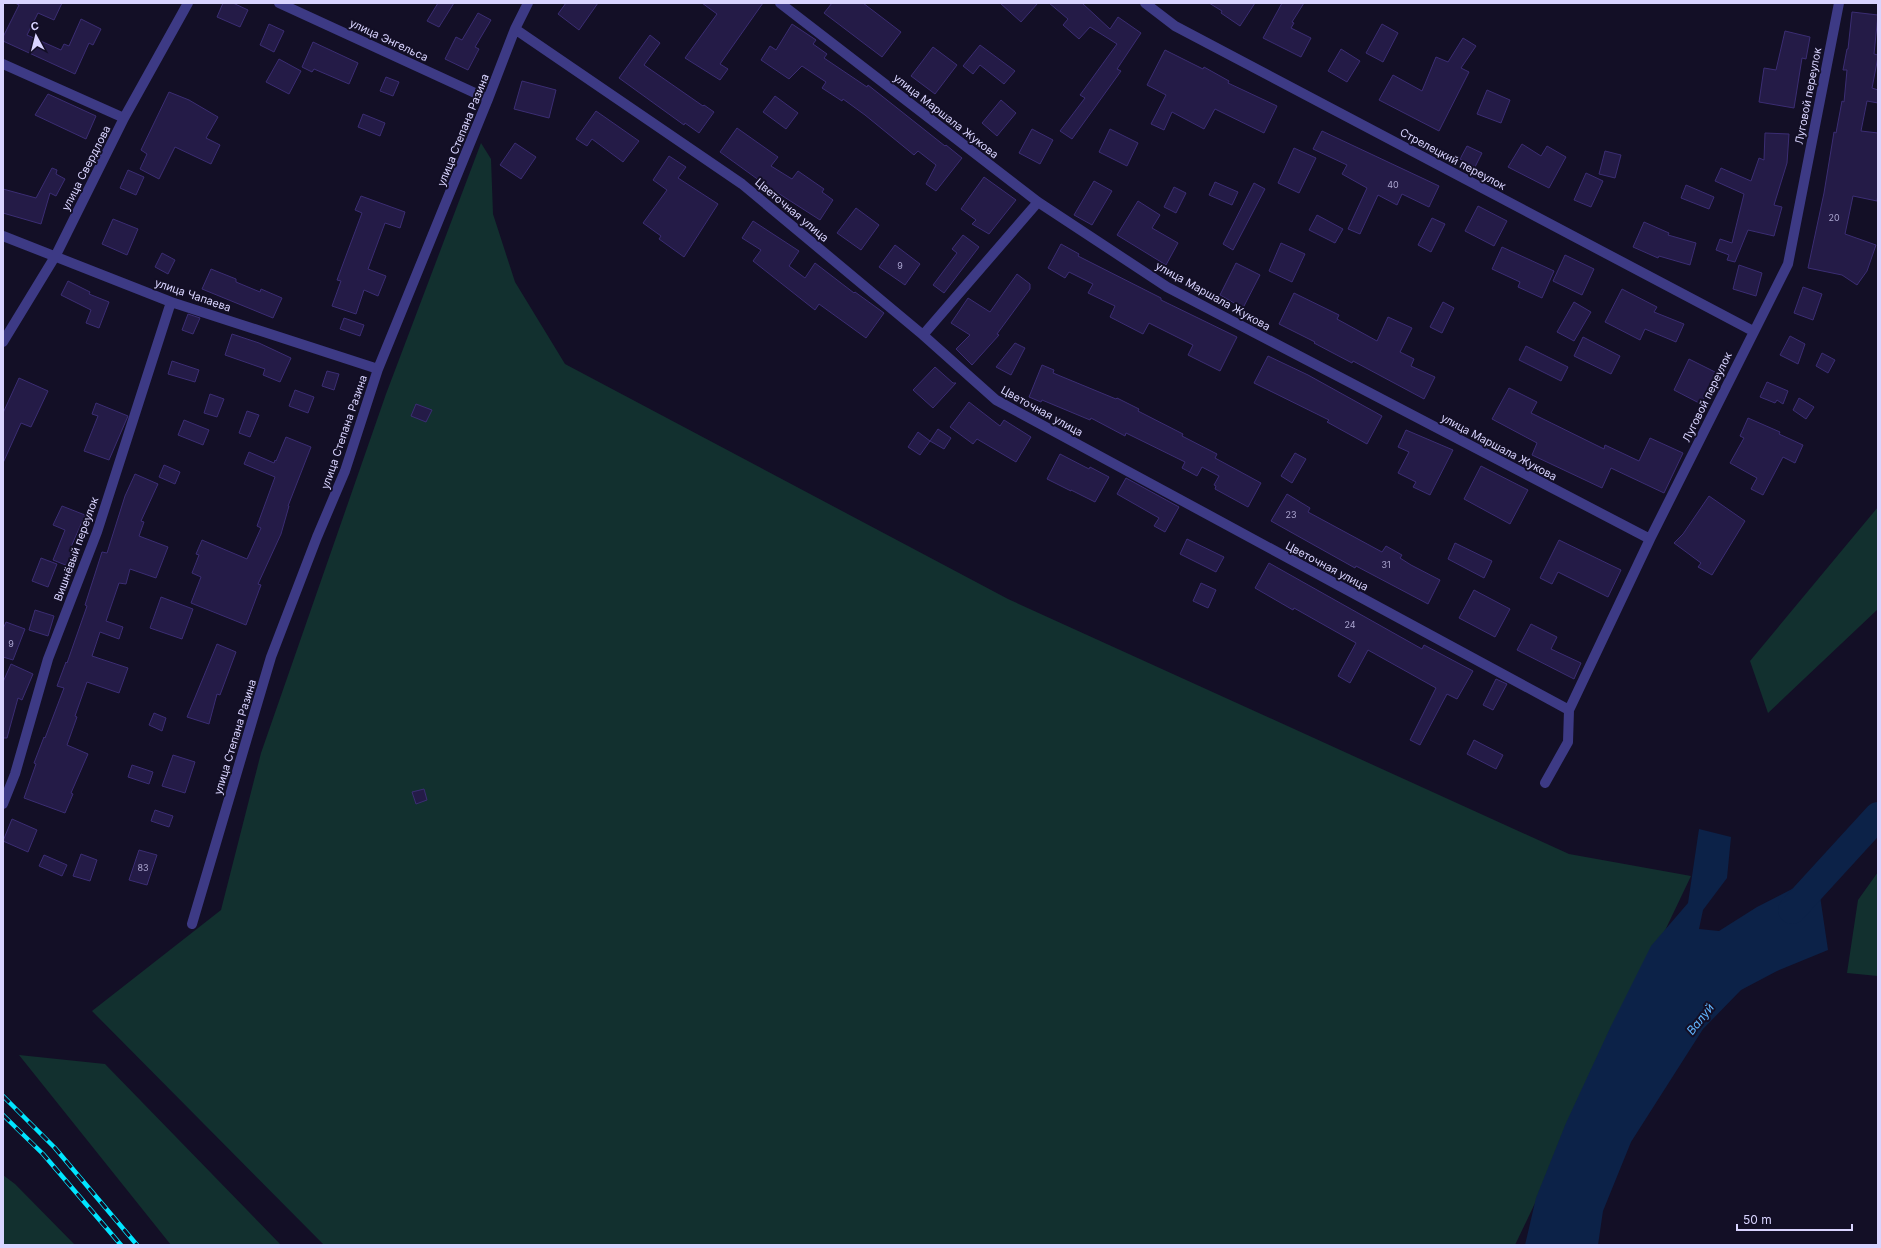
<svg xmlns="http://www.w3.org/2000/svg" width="1881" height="1248" font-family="Inter,sans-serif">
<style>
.green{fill:#12302f}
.water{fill:#0c2248}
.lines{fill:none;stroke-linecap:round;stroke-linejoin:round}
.river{stroke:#0c2248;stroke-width:28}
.building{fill:#241b47;stroke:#3b2d73}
.minor{stroke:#3d3a85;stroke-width:10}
.rail-casing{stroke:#00e5ff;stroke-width:4.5}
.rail{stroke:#130f26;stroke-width:3;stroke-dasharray:9;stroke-linecap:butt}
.labels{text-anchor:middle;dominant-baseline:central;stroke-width:4;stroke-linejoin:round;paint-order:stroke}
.number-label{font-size:9px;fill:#aca6d1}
.street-label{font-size:11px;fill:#d9d4ff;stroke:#130f26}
.water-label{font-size:12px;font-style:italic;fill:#62b6ff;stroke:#130f26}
</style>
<rect width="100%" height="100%" fill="#130f26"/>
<path class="green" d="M481,143l10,16 2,55 22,68 50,82 443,235 561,255 122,22 -176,369h-1191l-232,-234 129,-101 40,-157 125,-359z
M1878,507v102l-110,104 -18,-52z
M1878,872v104l-31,-3 11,-73z
M19,1055l86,9 176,181h-110z
M3,1175l12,9 60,61h-72z"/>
<path class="water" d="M1699,829l32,8 -4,41 -24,32 -4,19 20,2 38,-24 39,-20 20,-18 12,81 -51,21 -36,19 -38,39 -72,113 -28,69 -5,34h-73l11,-47 30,-75 45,-97 40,-80 37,-43z"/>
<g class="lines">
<path class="river" d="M1792,910l86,-94"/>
</g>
<path class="building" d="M15,3h47l-8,17 -16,-7 -11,22 34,15 3,-6 5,2 12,-27 20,10 -8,16 -4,-2 -14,31 -72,-33v-4l16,-32z
M223,3h10l15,7 -8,17 -23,-10z
M438,3h16l-15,24 -12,-6z
M566,3h32l-19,27 -21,-16z
M702,3h61l-43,61 8,5 -8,11 -35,-22 32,-44z
M832,3h31l38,29 -19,25 -58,-44z
M1000,3h38l-17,19z
M1049,3h33l28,26 8,-12 23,16 -24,36 4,2 -49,68 -12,-8 25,-33 -5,-3 37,-51 -27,-17 -11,12 -16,-14 5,-6z
M1209,3h46l-15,23 -19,-13 1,-2z
M1282,3h22l-12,19 2,1 -3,5 20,10 -10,19 -38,-19z
M1852,12l26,3 -4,39 4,1v2l-6,31 6,2v13l-11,-2 -6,30 17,2v61l-1,7 -24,-5 -8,38 31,11 -9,26 -10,14 -15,-10 -34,-7 16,-75 10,-61 2,1 6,-32 2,1 3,-32h-4l4,-21h1z
M478,13l13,7 -16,27 4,2 -11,21 -23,-11 11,-22 6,3z
M269,24l15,7 -10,21 -14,-7z
M792,24l24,16 -3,4 14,10 -3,4 43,29 1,-2 77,61 1,-1 16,13 -26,33 -10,-7 10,-19 -18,-14 -4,4 -49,-40 -22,-16 -1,2 -20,-13 4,-6 -24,-16 -13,13 -28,-19 9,-14 6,4z
M1382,24l16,9 -15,29 -17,-9z
M1785,31l25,6 -4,22 -4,-1 -8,50 -35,-6 5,-34 12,2z
M650,35l10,8 -16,22 59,41 1,-1 10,7 -15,21 -14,-10 -1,2 -65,-47z
M1463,38l13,8 -15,22 8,4 -30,59 -60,-31 14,-25 29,16 14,-34 12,5z
M313,42l45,21 -9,21 -35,-15 -2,3 -10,-5z
M980,45l35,26 -11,13 -24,-19 -7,9 -10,-8z
M933,47l24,18 -22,29 -24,-18z
M1341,49l19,12 -13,21 -19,-11z
M1165,50l38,19 1,-2 25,14 -1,2 49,23 -13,27 -49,-24 -11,20 -32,-17 -8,18 -13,-6 15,-29 -19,-10z
M279,59l22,12 -12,23 -23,-12z
M386,77l13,5 -6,14 -13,-5z
M522,81l34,9 -7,28 -35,-9z
M1487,90l23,10 -9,23 -24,-9z
M169,92l20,8 29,17 -12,21 14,7 -9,19 -36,-17 -16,32 -19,-10 7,-15 -6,-4z
M48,94l48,22 -10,23 -51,-24z
M775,96l23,17 -12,16 -23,-17z
M1001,100l15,13 -19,23 -15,-13z
M596,111l43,30 -16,21 -31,-23 -5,7 -11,-7z
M363,114l22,9 -5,13 -22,-9z
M737,128l41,29 -7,9 21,13 6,-8 26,18 -2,3 11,8 -13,20 -53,-34 -47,-34z
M1032,129l21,11 -13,24 -21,-11z
M1110,129l28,14 -11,23 -28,-14z
M1322,131l117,55 -10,21 -27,-13 -5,11 -19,-10 -18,39 -12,-5 19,-41 -25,-14 5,-9 -34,-16z
M1765,133l24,1 -2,29 -13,42 8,2 -8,29 -26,-6 -13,32 -8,-2 2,-5 -13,-5 4,-11 12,4 12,-49 -29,-13 6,-13 30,13 8,-23 5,2z
M515,143l21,14 -15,22 -21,-14z
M1522,144l19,12 6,-10 19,11 -17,31 -41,-21z
M1467,146l15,7 -7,14 -15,-8z
M1294,148l22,10 -17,35 -21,-10z
M1605,151l16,4 -6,23 -16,-4z
M669,156l17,11 -8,11 40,26 -34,53 -25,-18 2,-3 -18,-13 24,-33 -14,-10z
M52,168l5,2 -1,4 9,5 -9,17 -6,-3 -9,31 -38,-11v-24l33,9z
M128,170l16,7 -8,18 -16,-7z
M1586,173l17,8 -12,26 -17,-7z
M984,177l32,23 -27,34 -17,-10 4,-4 -15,-11z
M1094,181l18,10 -20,34 -18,-10z
M1215,182l23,10 -6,13 -23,-10z
M1254,183l11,6 -32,61 -10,-6z
M1686,185l28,12 -5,12 -28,-11z
M1174,187l12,6 -10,20 -12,-6z
M361,196l44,16 -5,16 -15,-5 -17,46 18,7 -8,20 -14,-6 -8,24 -24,-8 9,-25 -4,-1 25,-67 -7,-3z
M1138,201l22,14 -8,13 26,15 -12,22 -49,-30z
M1478,206l29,15 -13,25 -29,-15z
M856,208l23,17 -18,25 -24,-17z
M1317,215l26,14 -8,14 -26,-13z
M1432,218l13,6 -14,28 -13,-7z
M113,219l25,10 -11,26 -25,-11z
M753,221l46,30 -10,15 16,12 10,-15 39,30 1,-1 29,21 -18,25 -47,-34 -4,6 -62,-49 8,-11 -19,-12z
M1644,222l25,11 -1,2 28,8 -6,22 -31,-9 -1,2 -25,-11z
M963,235l16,12 -35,46 -11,-8 24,-32 -5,-4z
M1281,243l24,11 -13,28 -23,-11z
M1061,244l18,10 -1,2 83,42v2l76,37 -17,34 -32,-16 5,-10 -44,-22 -6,11 -33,-17 5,-11 -27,-13 5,-9 -24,-12 -4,6 -17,-10z
M895,245l25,19 -15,21 -26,-18z
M1502,247l52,24 -12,27 -24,-11 2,-5 -28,-13z
M162,253l13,7 -7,14 -13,-7z
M1565,255l29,14 -12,26 -29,-14z
M1236,263l24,12 -17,33 -23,-13z
M1739,265l23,8 -6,23 -23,-7z
M211,269l25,10v3l24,10 1,-3 21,9 -9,20 -71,-29z
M1017,274l13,10v5l-33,45 2,1 -27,30 -16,-16 14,-14 -19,-12 17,-25 22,14z
M68,281l22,11 -1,2 20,8 -10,26 -13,-5 5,-13 -30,-15z
M1803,287l19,7 -9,26 -19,-7z
M1622,289l35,18 -3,5 30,12 -8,18 -31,-13 -5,11 -35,-18z
M1294,293l45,22 -2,4 40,22 11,-24 24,11 -12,24 14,7 -3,7 24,11 -11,22 -71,-38 -1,2 -38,-20 1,-1 -36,-18z
M1443,302l11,6 -12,25 -12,-6z
M1574,302l17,10 -17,29 -17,-9z
M188,314l12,4 -7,16 -11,-4z
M344,318l20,7 -4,11 -20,-7z
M232,334l27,9 32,15 -11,24 -17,-7 2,-6 -40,-14z
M1790,336l15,8 -7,20 -18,-9z
M1583,337l37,19 -9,18 -37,-18z
M1015,343l10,5 -14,27 -15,-8z
M1526,346l42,21 -7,14 -42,-21z
M1822,353l13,7 -7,13 -12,-7z
M1268,356l40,19 74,41 -15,28 -40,-22 2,-2 -75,-37z
M1689,359l28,14 -16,31 -27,-14z
M172,361l27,9 -4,12 -27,-8z
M1042,365l12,5 -1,3 63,26 1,-1 22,11 -1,2 45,23 -1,2 35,18 -2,4 46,25 -13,24 -33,-18 1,-3 -2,-1 5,-9 -17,-9 -5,9 -15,-8 3,-6 -59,-29 -1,3 -34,-18 -1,2 -48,-20 -1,2 -12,-5z
M935,367l18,16h3l-23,25 -20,-18z
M327,371l12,3 -5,16 -12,-4z
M19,378l29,13 -17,36 -10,-4 -18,40v-50z
M1767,382l21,9 -5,13 -6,-4 -2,3 -15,-6z
M1509,388l28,14 -6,11 73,36 1,-4 34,16 11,-23 33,15 -19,40 -53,-25 -9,20 -70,-33 5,-12 -45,-24z
M295,390l19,7 -6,16 -19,-7z
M210,394l14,5 -7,18 -13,-4z
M1799,398l15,9 -8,12 -13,-9z
M969,402l31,24 4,-6 27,17 -15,25 -39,-23 -4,5 -23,-17z
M96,403l32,13 -19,44 -25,-9 14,-35 -6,-2z
M416,404l16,6 -6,12 -15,-6z
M247,411l12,4 -9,22 -11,-4z
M1748,418l32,14 -1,2 24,11 -8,18 -12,-6 -20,38 -12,-6 6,-11 -27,-15 14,-25 -4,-2z
M184,420l25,10 -6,15 -25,-10z
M938,429l13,9 -7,11 -14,-8z
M1406,430l47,20 -23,45 -17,-8 3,-5 -18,-9 11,-21 -11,-5z
M918,432l12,9 -10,14 -12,-8z
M286,437l25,10 -23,59h1l-8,28 -23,50 3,1 -15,40 -55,-22 10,-26 -9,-4 7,-18 -3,-1 6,-14 45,19 14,-31 -4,-2 18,-49 -31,-13 5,-12 25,11 1,-3 1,1z
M1295,453l11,6 -14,24 -11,-7z
M1060,454l29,15 1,-2 19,10 -14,25 -24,-12v1l-24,-12z
M164,465l16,7 -5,12 -16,-7z
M1481,466l47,24 -18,34 -46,-25z
M135,474l23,10 -17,37 3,1 -5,14 29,11 -12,31 -26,-9 -4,15 -7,-1 -13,38 17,6 -4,12 -19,-7 -8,24 36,12 -9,25 -32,-11 -12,34 2,1 -10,28 21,9 -17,39 2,1 -8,19 -41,-15 12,-34 -2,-1 10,-26 1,1 19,-50 -7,-2 9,-24 1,1 20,-57 -2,-1 17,-53 5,1 18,-57z
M1126,478l53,29 -14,25 -11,-6 5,-8 -42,-24z
M1287,494l23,14 -2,4 74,40 4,-6 16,9 -2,3 11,7 29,15 -12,24 -72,-38 -1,2 -84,-47z
M1709,496l36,25 -33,54 -14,-8 3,-4 -27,-20 9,-9z
M62,506l23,9 -14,32 9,3 -7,18 -20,-8 12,-30 -12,-5z
M1187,539l37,18 -8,15 -36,-18z
M1559,540l62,30 -13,27 -50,-25 -6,12 -12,-6z
M1455,543l37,18 -8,17 -36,-19z
M41,558l16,6 -9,23 -16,-6z
M1269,563l153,86 2,-4 49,26 -16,28 -10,-5 -27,51 -10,-5 26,-52 -68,-38 -18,33 -12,-7 18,-33 -62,-35 -1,2 -38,-22z
M1201,583l15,7 -8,18 -15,-7z
M1474,590l36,19 -15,28 -36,-19z
M161,597l32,12 -11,30 -32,-11z
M35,610l19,6 -6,20 -19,-6z
M6,622l19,7 -12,31 -10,-3v-28z
M1531,624l26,13 -6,12 30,14 -7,16 -57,-29z
M217,644l19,8 -16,43 -3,-1 -8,30 -22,-7z
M11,664l22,10 -11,26 -4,-2 -11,40h-4v-56z
M1496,679l11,5 -14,26 -10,-5z
M154,713l12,5 -4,13 -13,-6z
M1474,740l29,15 -7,14 -29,-15z
M173,755l22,7 -10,31 -23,-7z
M132,765l21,7 -4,12 -21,-7z
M424,789l3,11 -11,4 -4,-12z
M155,810l18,6 -4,11 -18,-6z
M12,819l25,11 -9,22 -25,-11z
M139,850l18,5 -10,30 -18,-5z
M81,854l16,6 -7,21 -17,-5z
M44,855l23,10 -5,11 -23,-10z"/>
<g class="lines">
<path class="minor" d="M279,3l209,96
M780,3l258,199 129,85 483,252
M1145,3l30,23 578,305
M515,29l227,155 181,151 73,65 573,310
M3,64l121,54
M3,236l168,66 207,67
M923,335l115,-133
M3,342l53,-87 68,-137 64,-115
M1545,783l23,-41 1,-32 81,-171 138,-275 51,-261
M3,804l12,-30 33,-115 49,-127 74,-230
M192,924l79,-267 46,-120 28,-66 33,-102 110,-270 27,-70 13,-26"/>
<g class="rail-casing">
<path id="rail" d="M3,1096l52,52 82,97
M3,1115l40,39 78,91"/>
</g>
<use href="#rail" class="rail"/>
</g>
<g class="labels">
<g class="number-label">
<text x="1393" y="184">40</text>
<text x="1834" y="217">20</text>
<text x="900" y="265">9</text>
<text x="1291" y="514">23</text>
<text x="1386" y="564">31</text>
<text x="1350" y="624">24</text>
<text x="11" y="643">9</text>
<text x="143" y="867">83</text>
</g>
<g class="street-label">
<text transform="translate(389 40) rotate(25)">улица Энгельса</text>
<text transform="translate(1808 96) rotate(-79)">Луговой переулок</text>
<text transform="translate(946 116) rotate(38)">улица Маршала Жукова</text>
<text transform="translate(463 130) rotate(-68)">улица Степана Разина</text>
<text transform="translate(1453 159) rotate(28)">Стрелецкий переулок</text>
<text transform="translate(86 168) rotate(-63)">улица Свердлова</text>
<text transform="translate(792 210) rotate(40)">Цветочная улица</text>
<text transform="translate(193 295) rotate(19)">улица Чапаева</text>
<text transform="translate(1213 296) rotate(29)">улица Маршала Жукова</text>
<text transform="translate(1707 397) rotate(-64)">Луговой переулок</text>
<text transform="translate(1042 411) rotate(29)">Цветочная улица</text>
<text transform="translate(344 432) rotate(-71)">улица Степана Разина</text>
<text transform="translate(1499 447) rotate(28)">улица Маршала Жукова</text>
<text transform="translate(76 549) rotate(-70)">Вишнёвый переулок</text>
<text transform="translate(1327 566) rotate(28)">Цветочная улица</text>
<text transform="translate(235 737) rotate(-73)">улица Степана Разина</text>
</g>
<g class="water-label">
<text transform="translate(1700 1019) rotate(-52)">Валуй</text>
</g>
</g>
<rect width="1881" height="1248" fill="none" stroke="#d9d4ff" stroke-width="8"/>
<g transform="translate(36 36) rotate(353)" stroke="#130f26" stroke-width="3" paint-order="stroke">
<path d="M0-3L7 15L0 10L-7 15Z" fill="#d9d4ff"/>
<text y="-6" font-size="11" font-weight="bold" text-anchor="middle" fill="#d9d4ff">С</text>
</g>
<path d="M1737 1224v6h115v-6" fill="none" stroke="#d9d4ff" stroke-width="2"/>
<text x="1743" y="1224" font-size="12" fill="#d9d4ff" stroke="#130f26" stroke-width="3" paint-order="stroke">50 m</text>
</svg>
